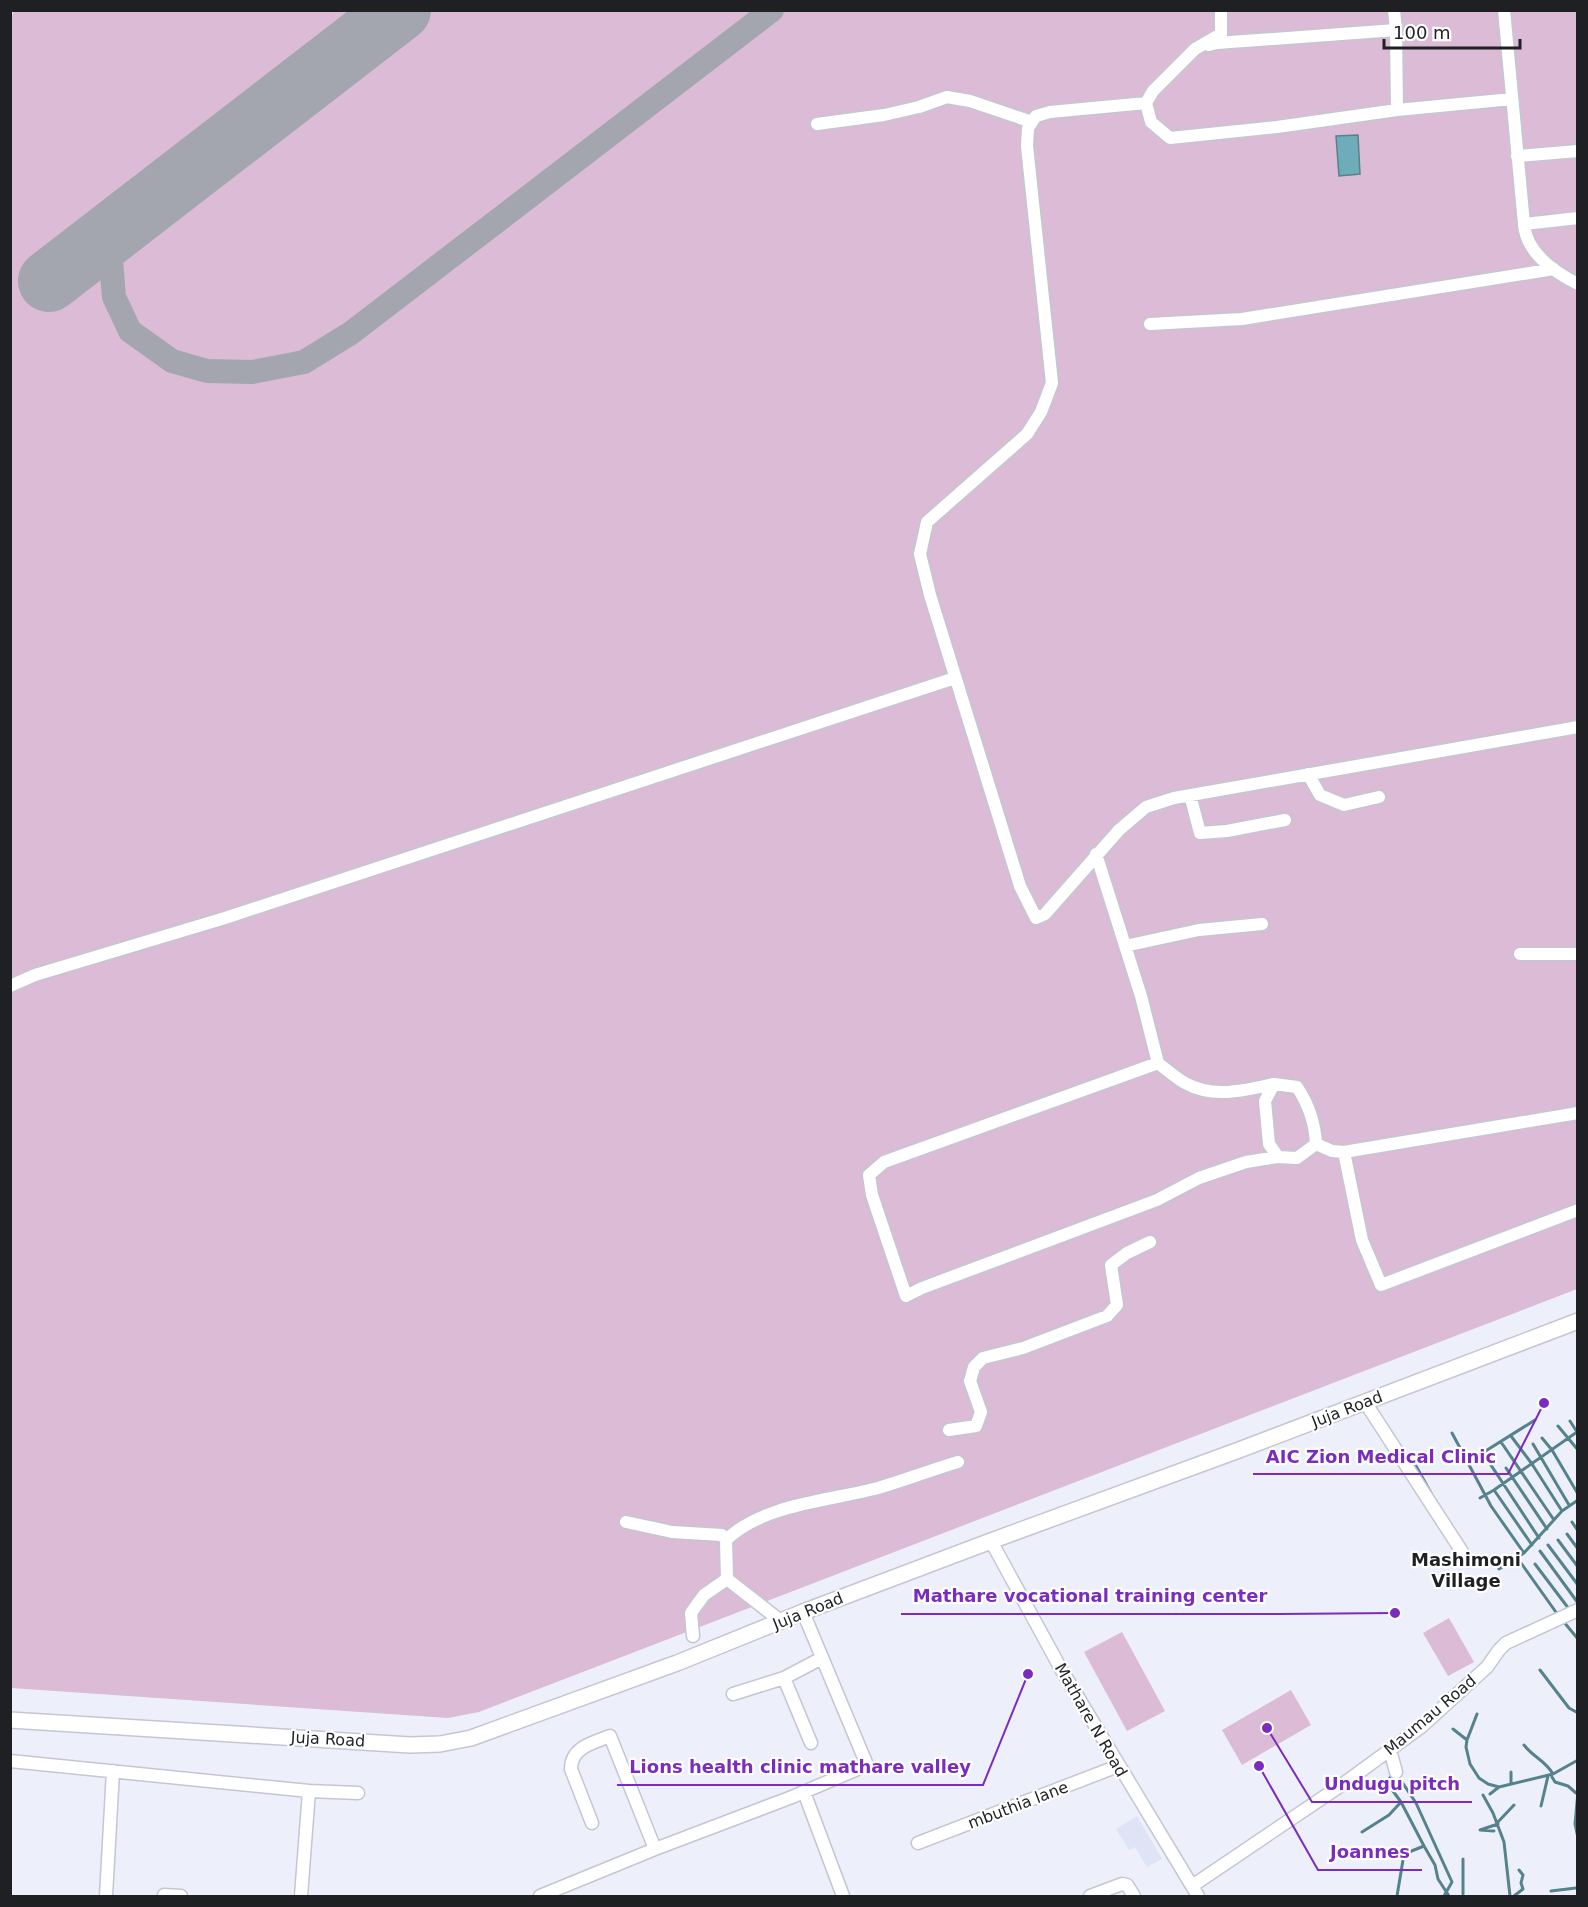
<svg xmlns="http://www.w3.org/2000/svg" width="1588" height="1907" font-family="'DejaVu Sans',sans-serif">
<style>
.built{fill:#dee4f6}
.green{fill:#dbbbd5}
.water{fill:#6dacb8;stroke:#56828c;stroke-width:1.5}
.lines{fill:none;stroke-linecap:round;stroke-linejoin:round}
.stream{stroke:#56828c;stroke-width:3}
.taxiway{stroke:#a4a6af;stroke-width:24}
.runway{stroke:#a4a6af;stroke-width:62}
.minor-casing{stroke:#c4c7d2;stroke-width:15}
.major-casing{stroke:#c4c7d2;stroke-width:18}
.minor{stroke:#fff;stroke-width:12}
.major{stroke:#fff;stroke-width:15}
.labels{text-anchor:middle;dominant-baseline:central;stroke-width:4.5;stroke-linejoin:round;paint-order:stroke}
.street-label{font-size:16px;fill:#1f2024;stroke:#fff}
.neighbourhood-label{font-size:18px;font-weight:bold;fill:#1f2024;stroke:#fff}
.leader{fill:none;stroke:#7b2cbf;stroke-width:2}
.callout-dot{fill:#7b2cbf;stroke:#fff;stroke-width:2}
.callout-label{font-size:18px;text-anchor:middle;font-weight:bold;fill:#7b2cbf;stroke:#fff;stroke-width:4.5;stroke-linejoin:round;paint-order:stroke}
</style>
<rect width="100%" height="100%" fill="#edf0fb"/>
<path class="built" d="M1137,1816l25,43 -15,8 -12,-20 -6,3 -13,-21z"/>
<path class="green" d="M15,10l1562,1v1278l-1098,423 -31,6 -437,-30 -1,-1670z
M1449,1618l25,44 -26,14 -25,-43z
M1122,1632l43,79 -38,20 -43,-79z
M1291,1690l20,35 -69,40 -20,-35z"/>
<path class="water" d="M1358,135l2,39 -21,2 -3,-40z"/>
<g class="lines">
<path class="stream" d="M1570,1421l7,11
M1558,1426l20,24
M1452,1433l39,73 33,47
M1511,1436l21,28 30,47
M1542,1438l10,12 26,44
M1501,1442l53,78
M1533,1444l36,61
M1483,1453l56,85
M1578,1458v2
M1468,1462l67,-42
M1416,1466l15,27
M1506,1468l41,61
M1494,1490l38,55
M1480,1498l14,-8 83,-58
M1572,1522l6,9
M1567,1534l11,15
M1558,1540l20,27
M1548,1545l30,40
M1540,1551l38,52
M1521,1563l37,52
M1535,1564l34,45
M1499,1569l25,-16 38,-42 16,-11
M1563,1621l15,18
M1540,1670l29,38 9,5
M1453,1729l14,11 -1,7 4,17 9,14 9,6 11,3 54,-13 25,-14
M1467,1740l10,-26
M1524,1745c10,13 21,15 29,29
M1511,1772v11
M1398,1776l18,27 36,79 -8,14
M1552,1777l3,5 13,4 8,7
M1379,1788l15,-14
M1393,1791l8,11 23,44 11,19 3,14 11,17
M1578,1792l-3,32 3,14
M1490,1794l9,-7
M1483,1795l10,18 11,29 6,54
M1541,1806l7,-30
M1497,1823l17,-18
M1494,1831l-14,-1 18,-6
M1362,1832l27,-17 12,-13
M1551,1891l25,-3
M1463,1894v-35
M1397,1896l7,-42 20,-8
M1514,1896l9,-7 -2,-6 2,-8 -4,-5"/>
<path class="taxiway" d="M109,236l5,61 16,34 42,30 35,10 45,1 52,-10 47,-29 421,-323"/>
<path class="runway" d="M49,281l351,-271"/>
<g class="minor-casing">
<path id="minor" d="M1221,10v24l-26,15 -42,42 -7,12 -96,9 -14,4 -8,12 -1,18 25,237 -11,29 -14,22 -100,88 -7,32 10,41 90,291 16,32 9,-4 74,-84 27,-23 28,-9 404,-71
M1394,10l2,20 1,80
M1504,10l20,214
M1209,45l8,-2 179,-13
M1146,103l5,19 19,16 107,-11 120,-17 115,-11
M817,124l67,-9 35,-8 28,-10 23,4 62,21
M1517,156l61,-5
M1578,218l-54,6c2,28 30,48 54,60
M1150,324l92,-5 312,-50
M1308,774l12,21 24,10 35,-8
M1190,795l10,38 27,-2 58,-11
M1096,854l45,142 17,67
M1125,946l74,-16 63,-6
M1520,954h58
M10,986l25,-11 190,-57 730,-240
M1274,1084c-30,6 -60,15 -89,-1 -9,-5 -18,-13 -27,-20l-274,99 -15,13 3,20 34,101 16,-8 235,-88 42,-22 47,-16 32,-5
M1274,1084l23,3c12,18 18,35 19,57l-19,14 -19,-1 -9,-13 -4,-43z
M1578,1113l-234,39 18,88 19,45 197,-75
M1316,1144l16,7 12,1
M1365,1402l103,159
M949,1430l27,-4 5,-14 -11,-31 4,-14 9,-9 40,-10 84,-32 10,-11 -6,-40 16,-12 23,-11
M626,1522l46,10 50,3 4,5
M991,1541l70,128 137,227
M782,1622l-55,-43 -1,-39c37,-36 103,-39 152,-52 27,-8 53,-18 80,-26
M693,1636l-2,-23 13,-18 23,-16
M784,1678l27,65
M733,1694l51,-16 38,-20
M1390,1750l6,22
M10,1761l299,30 -8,105
M309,1791l49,2
M804,1792l39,104
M592,1823l-21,-54c0,-22 22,-26 39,-33l45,113
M918,1843l200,-77
M1192,1886l151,-102 78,-57 66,-60 12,-17 7,-7 72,-33
M164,1895l17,1
M106,1896l7,-125
M540,1896l115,-47 137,-52 75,-32 -64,-153
M1090,1896l32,-12 5,1 7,11"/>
</g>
<g class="major-casing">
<path id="major" d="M10,1720l400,25 30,-1 31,-6 206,-75 126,-51 188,-71 248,-91 339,-129"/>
</g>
<use href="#minor" class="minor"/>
<use href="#major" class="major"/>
</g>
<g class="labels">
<g class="street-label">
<text transform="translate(1347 1409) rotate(-21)">Juja Road</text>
<text transform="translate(808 1611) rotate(-22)">Juja Road</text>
<text transform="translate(1430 1715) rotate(-40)">Maumau Road</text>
<text transform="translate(1091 1720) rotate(60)">Mathare N Road</text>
<text transform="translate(328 1739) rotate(3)">Juja Road</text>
<text transform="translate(1018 1805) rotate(-21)">mbuthia lane</text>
</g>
<g class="neighbourhood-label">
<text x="1466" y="1559">Mashimoni<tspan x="1466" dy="21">Village</tspan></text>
</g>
</g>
<path class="leader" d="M1544 1403L1508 1474H1253M1395 1613L1280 1614H901M1028 1674L983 1785H617M1267 1728L1312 1802H1472M1259 1766L1318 1870H1422"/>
<g class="callout-dot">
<circle cx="1544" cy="1403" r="6"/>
<circle cx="1395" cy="1613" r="6"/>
<circle cx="1028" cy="1674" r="6"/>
<circle cx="1267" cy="1728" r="6"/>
<circle cx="1259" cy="1766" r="6"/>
</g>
<g class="callout-label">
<text x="1381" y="1463">AIC Zion Medical Clinic</text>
<text x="1090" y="1602">Mathare vocational training center</text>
<text x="800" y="1773">Lions health clinic mathare valley</text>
<text x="1392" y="1790">Undugu pitch</text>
<text x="1370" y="1858">Joannes</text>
</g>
<rect width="1588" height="1907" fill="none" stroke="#1f2024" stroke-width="24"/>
<path d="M1384 39v9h136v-9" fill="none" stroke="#1f2024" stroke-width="3"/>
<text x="1393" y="39" font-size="18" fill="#1f2024" stroke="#ffffff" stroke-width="4.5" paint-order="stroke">100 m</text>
</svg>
